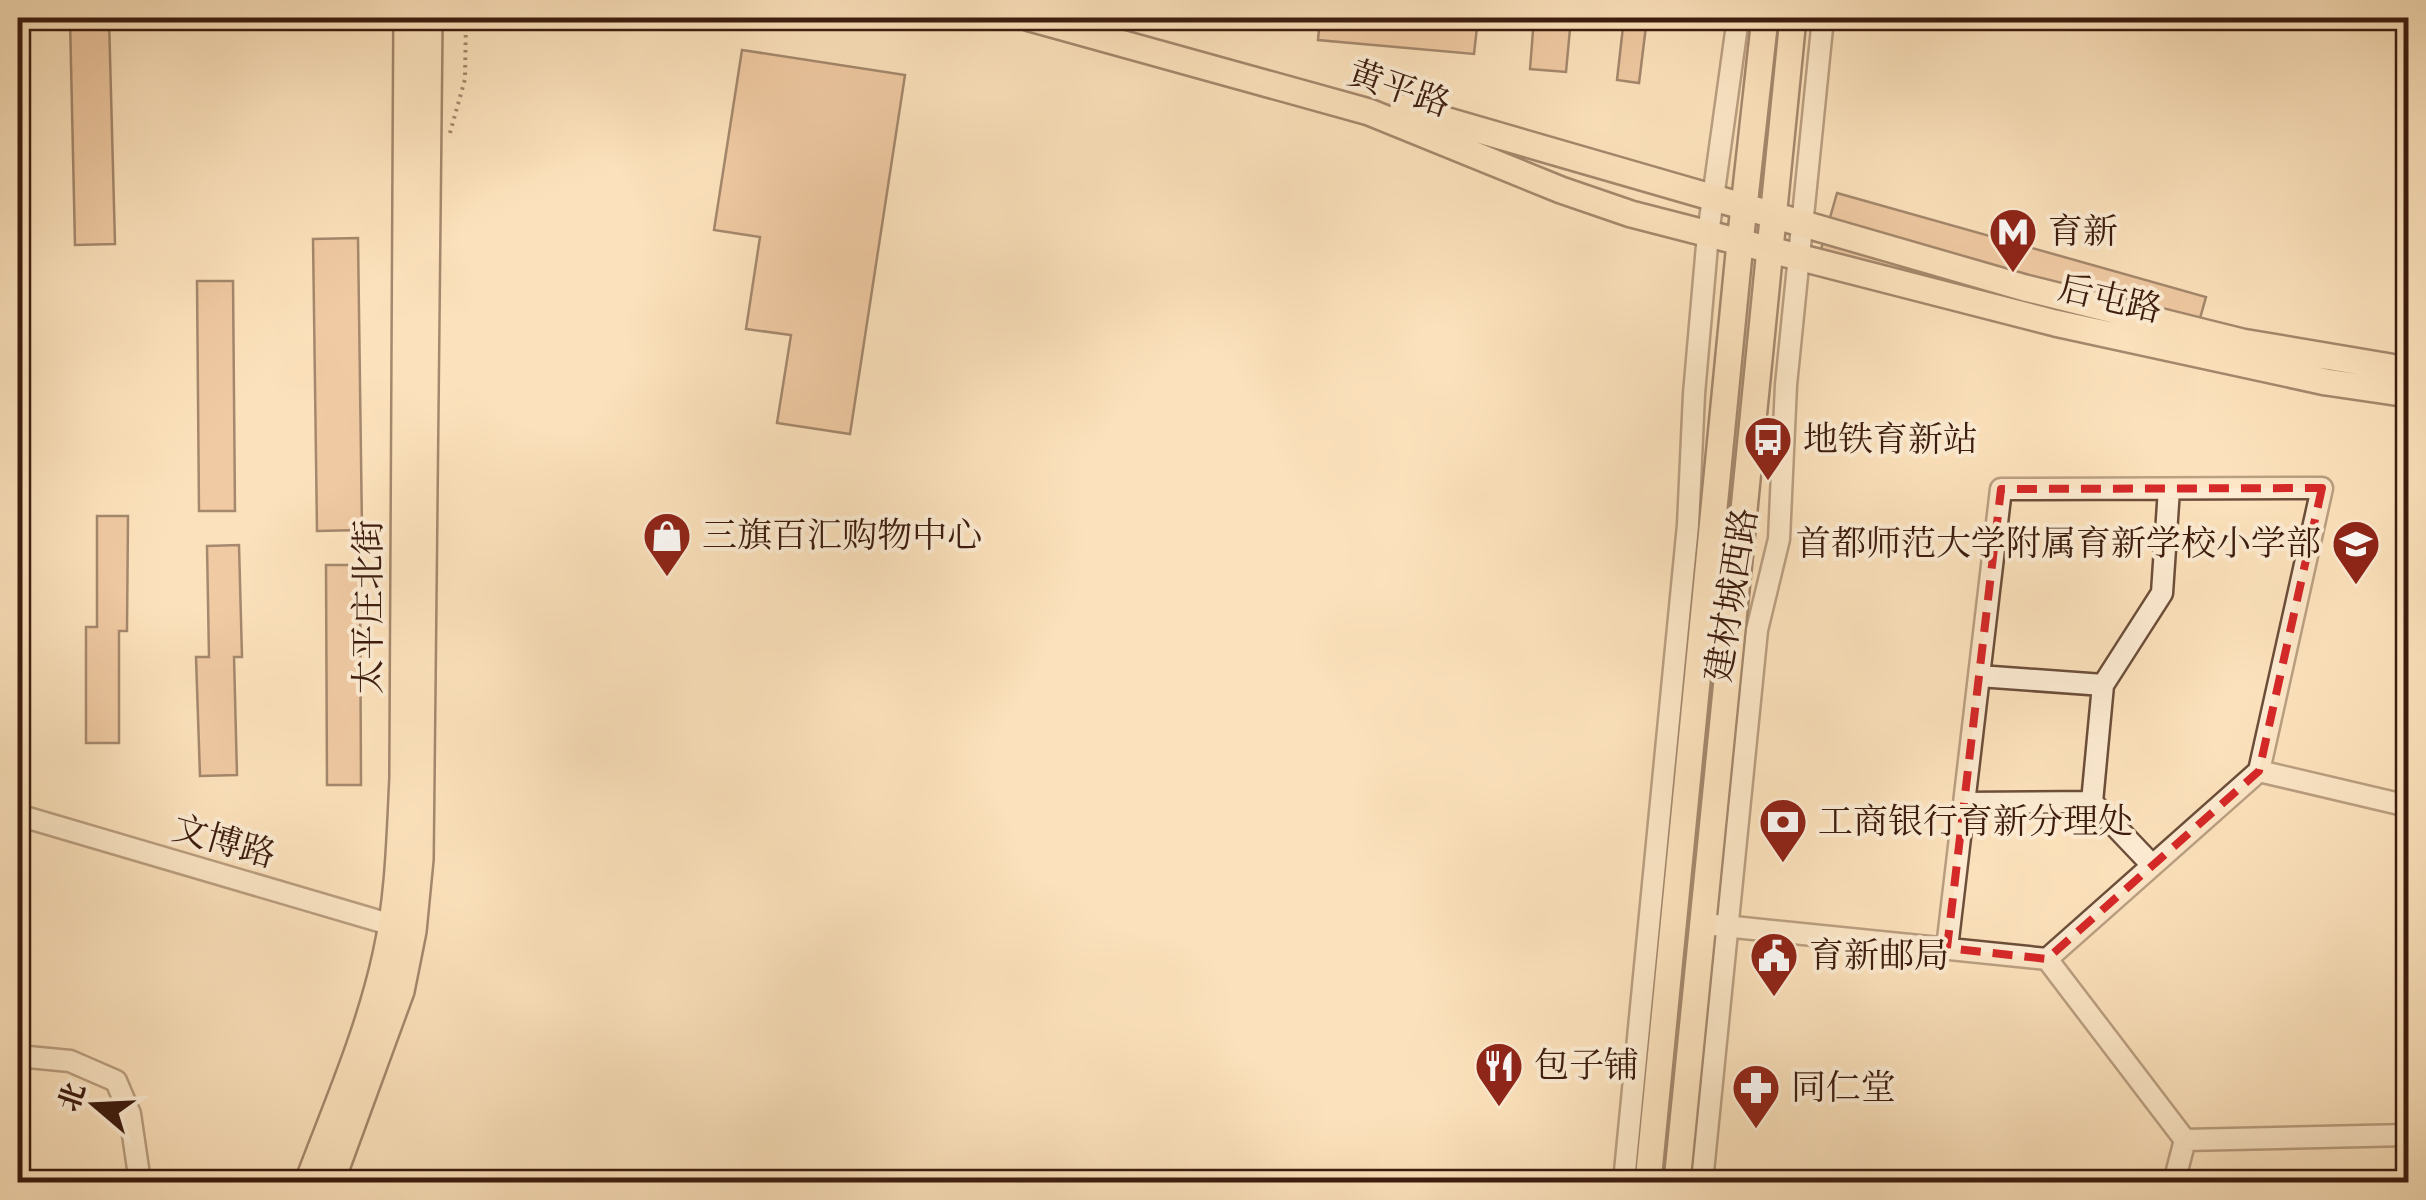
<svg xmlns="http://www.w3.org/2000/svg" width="2426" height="1200" font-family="'IM FELL Double Pica','Noto Serif SC',serif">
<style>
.building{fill:#e3ae86;stroke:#3c1c0f;stroke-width:2.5}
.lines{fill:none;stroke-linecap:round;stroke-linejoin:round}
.minor-casing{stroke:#6c4e3a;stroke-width:25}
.major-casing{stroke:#3c1c0f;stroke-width:30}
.path{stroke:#3c1c0f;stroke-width:4;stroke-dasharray:2.5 5;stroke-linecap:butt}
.minor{stroke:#fdecd3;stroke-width:20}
.major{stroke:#fce2bc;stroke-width:25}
.marked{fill:none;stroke:#d62828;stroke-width:8;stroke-dasharray:20 12;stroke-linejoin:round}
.labels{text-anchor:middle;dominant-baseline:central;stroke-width:8;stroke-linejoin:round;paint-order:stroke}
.street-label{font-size:35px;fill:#3c1c0f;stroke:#fdecd3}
.poi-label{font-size:35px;fill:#3c1c0f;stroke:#fdecd3;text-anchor:start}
</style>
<rect width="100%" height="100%" fill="#fce2bc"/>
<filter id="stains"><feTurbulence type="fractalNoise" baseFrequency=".002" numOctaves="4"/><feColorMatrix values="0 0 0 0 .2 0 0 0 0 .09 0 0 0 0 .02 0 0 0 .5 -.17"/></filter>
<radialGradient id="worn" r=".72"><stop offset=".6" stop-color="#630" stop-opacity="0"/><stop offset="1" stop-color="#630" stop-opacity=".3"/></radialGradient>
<path class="building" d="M70,18h39l6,226 -40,1z
M1320,18h158l-4,36 -156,-14z
M1534,18h37l-5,54 -36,-3z
M1624,18h23l-8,65 -22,-3z
M742,50l163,25 -55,359 -73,-11 14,-88 -45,-6 14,-92 -46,-7z
M1837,193l369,104 -17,60 -369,-104z
M358,238l4,292 -45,1 -4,-292z
M197,281h36l2,230h-36z
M97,516h31l-1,115h-8v112h-33v-116h11z
M239,545l3,112h-8l3,118 -37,1 -4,-119h13l-2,-111z
M326,565h34l1,220h-34z"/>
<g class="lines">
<g class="minor-casing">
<path id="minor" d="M2103,685l59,-92 7,-104
M2092,802l60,63
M1964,803l128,-1 11,-117 -124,-9
M18,815l388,114
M1714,925l333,34 138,181 223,-5
M1947,948l54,-459 321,-1 -63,283
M2047,959l212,-188 149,35
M18,1056l52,5 46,20 14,33 10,68
M1624,1182l64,-657 6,-131 14,-160 30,-216
M1702,1182l55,-552 22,-91 7,-154 37,-367
M2174,1182l11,-42"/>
</g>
<g class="major-casing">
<path id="major" d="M1030,18l339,94 192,78 70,24 424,109 271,59 82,12
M1403,108l622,180 217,54 166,28
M308,1182c28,-74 61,-149 78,-227 13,-58 14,-118 17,-177l4,-760
M331,1182l70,-191 12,-60 7,-72 9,-841
M1648,1182l92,-939 25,-225
M1677,1182l116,-1164"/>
</g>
<path class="path" d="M450,133l15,-54 1,-61"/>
<use href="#minor" class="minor"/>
<use href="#major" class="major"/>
</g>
<path d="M0 0H2426V1200H0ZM2322,488l-63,283 -212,188 -100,-11 54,-459z" fill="#fce2bc" fill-opacity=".55" fill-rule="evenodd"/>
<path class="marked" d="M2322,488l-63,283 -212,188 -100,-11 54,-459z"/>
<defs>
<g id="metro-pin" transform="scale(2.5)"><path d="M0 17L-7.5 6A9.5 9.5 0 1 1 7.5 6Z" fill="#8f2418" stroke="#fdecd3"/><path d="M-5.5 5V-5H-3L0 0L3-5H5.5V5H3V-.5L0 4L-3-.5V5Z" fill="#fff"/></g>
<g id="bus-pin" transform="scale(2.5)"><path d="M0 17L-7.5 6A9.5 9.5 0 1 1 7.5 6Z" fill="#8f2418" stroke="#fdecd3"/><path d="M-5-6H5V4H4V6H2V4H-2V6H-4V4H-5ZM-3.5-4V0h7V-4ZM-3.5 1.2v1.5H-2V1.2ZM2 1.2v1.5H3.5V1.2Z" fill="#fff"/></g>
<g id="shop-pin" transform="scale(2.5)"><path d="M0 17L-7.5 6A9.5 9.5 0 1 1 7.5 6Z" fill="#8f2418" stroke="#fdecd3"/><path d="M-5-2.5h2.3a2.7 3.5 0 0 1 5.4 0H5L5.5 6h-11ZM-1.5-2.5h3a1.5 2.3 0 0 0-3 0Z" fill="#fff"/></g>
<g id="school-pin" transform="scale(2.5)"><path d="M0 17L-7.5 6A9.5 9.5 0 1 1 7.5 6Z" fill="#8f2418" stroke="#fdecd3"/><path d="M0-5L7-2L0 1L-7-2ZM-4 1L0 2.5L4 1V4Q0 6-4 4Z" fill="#fff"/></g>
<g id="bank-pin" transform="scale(2.5)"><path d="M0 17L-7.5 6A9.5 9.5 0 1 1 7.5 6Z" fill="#8f2418" stroke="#fdecd3"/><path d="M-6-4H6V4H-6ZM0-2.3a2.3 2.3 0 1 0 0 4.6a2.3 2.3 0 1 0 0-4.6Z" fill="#fff"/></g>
<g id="civic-pin" transform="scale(2.5)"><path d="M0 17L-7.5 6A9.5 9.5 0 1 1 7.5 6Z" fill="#8f2418" stroke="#fdecd3"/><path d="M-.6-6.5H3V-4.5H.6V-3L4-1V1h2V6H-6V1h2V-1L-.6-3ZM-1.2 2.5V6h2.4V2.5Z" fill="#fff"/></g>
<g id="restaurant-pin" transform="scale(2.5)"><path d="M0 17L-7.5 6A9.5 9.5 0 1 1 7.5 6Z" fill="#8f2418" stroke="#fdecd3"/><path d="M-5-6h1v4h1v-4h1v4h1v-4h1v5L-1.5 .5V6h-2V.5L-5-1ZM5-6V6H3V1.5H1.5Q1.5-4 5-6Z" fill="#fff"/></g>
<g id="pharmacy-pin" transform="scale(2.5)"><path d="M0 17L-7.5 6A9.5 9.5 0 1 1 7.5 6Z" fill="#8f2418" stroke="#fdecd3"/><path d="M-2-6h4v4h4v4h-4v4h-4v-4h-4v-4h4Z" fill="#fff"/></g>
</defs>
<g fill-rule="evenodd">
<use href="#metro-pin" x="2013" y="232"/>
<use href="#bus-pin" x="1768" y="440"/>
<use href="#shop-pin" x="667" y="536"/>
<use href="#school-pin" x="2356" y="544"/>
<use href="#bank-pin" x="1783" y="822"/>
<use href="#civic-pin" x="1774" y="956"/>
<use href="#restaurant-pin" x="1499" y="1066"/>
<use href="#pharmacy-pin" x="1756" y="1088"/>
</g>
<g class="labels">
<g class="street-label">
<text transform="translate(1399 89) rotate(19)">黄平路</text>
<text transform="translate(2110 299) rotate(13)">后屯路</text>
<text transform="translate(1732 595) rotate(-81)">建材城西路</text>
<text transform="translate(369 607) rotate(-90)">太平庄北街</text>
<text transform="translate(224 842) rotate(16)">文博路</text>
</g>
<g class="poi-label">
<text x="2048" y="232">育新</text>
<text x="1803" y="440">地铁育新站</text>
<text x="702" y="536">三旗百汇购物中心</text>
<text x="2321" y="544" text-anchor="end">首都师范大学附属育新学校小学部</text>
<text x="1818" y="822">工商银行育新分理处</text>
<text x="1809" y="956">育新邮局</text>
<text x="1534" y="1066">包子铺</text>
<text x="1791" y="1088">同仁堂</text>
</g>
</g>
<rect width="2426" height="1200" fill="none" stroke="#fce2bc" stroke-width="60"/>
<rect x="20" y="20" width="2386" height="1160" fill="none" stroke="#3c1c0f" stroke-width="5"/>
<rect x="30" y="30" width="2366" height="1140" fill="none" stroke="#3c1c0f" stroke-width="2.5"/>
<g transform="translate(95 1105) rotate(289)" stroke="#fdecd3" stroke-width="8" paint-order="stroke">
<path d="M0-8L18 38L0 25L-18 38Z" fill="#3c1c0f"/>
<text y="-15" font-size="28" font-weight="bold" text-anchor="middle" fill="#3c1c0f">北</text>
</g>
<rect width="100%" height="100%" filter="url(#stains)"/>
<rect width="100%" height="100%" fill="url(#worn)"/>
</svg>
